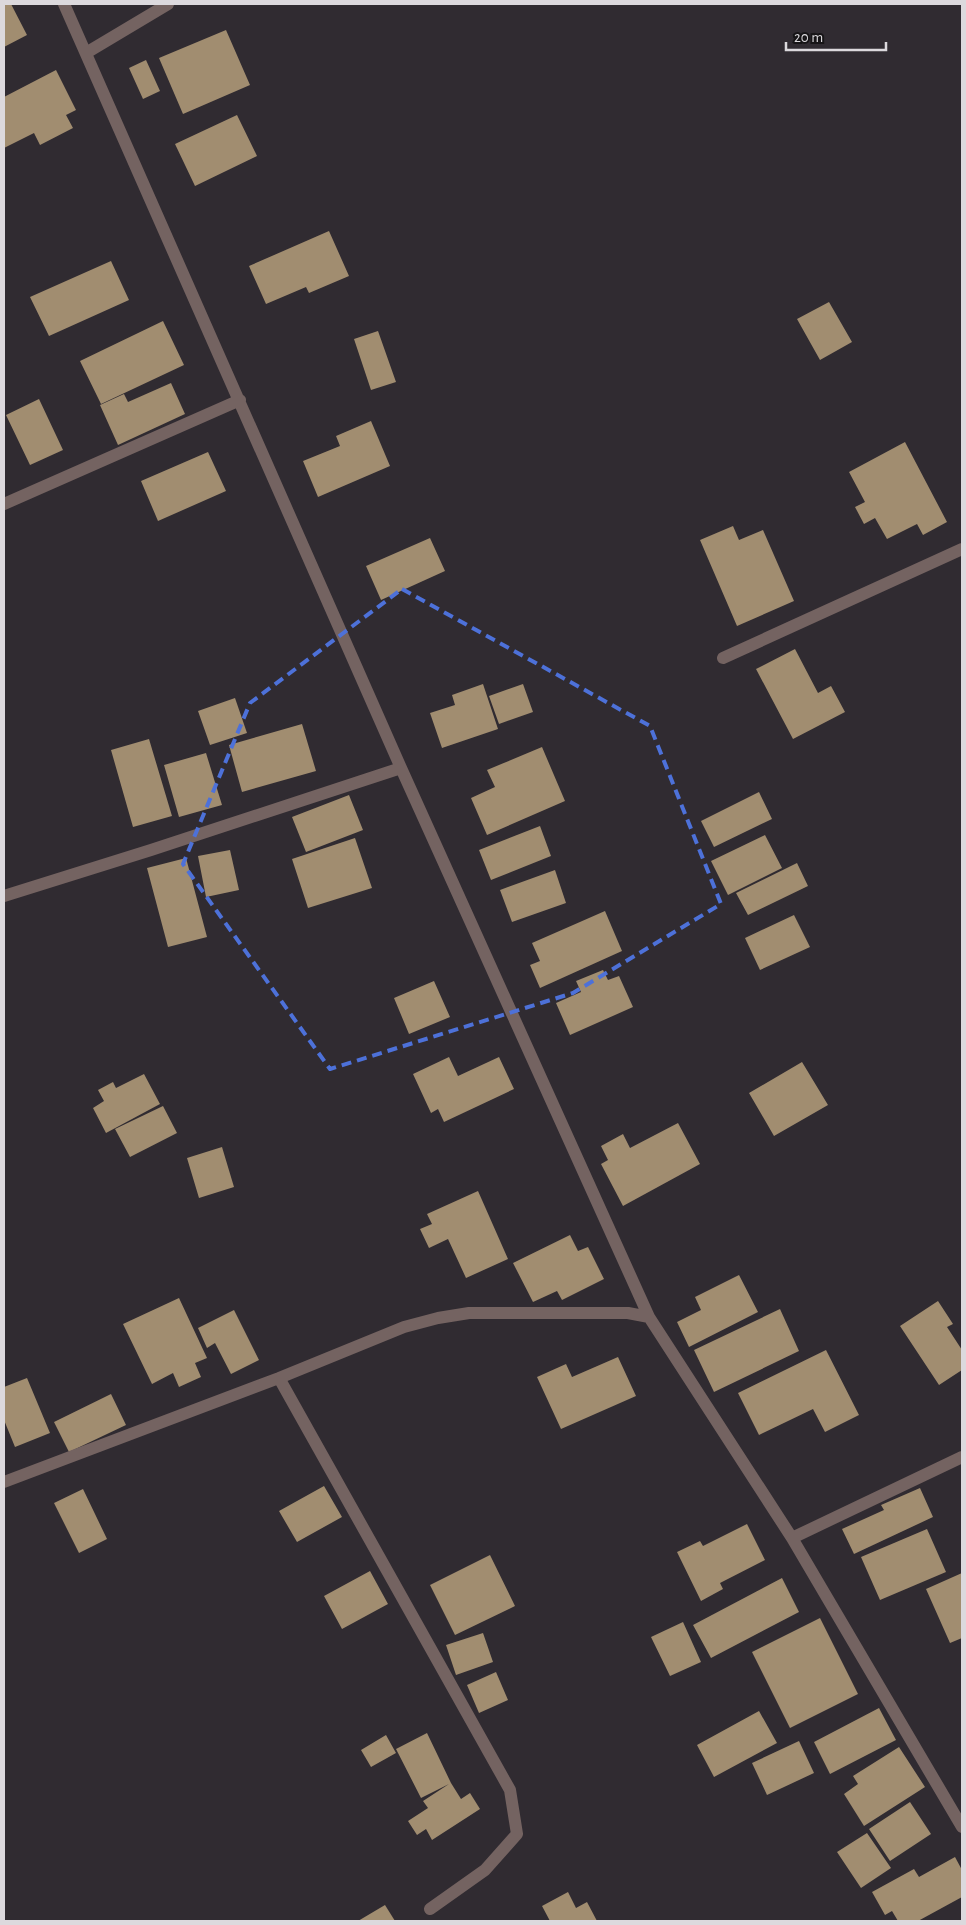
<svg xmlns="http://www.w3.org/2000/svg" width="966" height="1925" font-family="'Alegreya Sans',sans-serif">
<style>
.building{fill:#a18d70}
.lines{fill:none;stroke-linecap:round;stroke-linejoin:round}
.minor{stroke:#746361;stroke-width:12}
.marked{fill:none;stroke:#4d71d9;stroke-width:4;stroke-dasharray:10 6;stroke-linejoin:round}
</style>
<rect width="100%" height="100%" fill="#302b31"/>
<path class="building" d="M4,4h7l16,31 -23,12z
M226,30l24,55 -67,29 -24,-56z
M146,60l14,31 -17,8 -14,-31z
M56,70l20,40 -10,5 7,13 -33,17 -6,-12 -30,15v-51z
M237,115l20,41 -62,30 -20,-42z
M329,231l20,45 -40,17 -3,-6 -40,17 -17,-38z
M111,261l18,39 -80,36 -19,-39z
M829,302l23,40 -32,18 -23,-41z
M163,321l21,44 -83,39 -21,-43z
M378,331l18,51 -25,8 -17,-51z
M171,383l14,31 -67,31 -18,-40 24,-11 4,8z
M39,399l24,51 -33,15 -24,-50z
M371,421l19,45 -72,31 -15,-36 37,-15 -4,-10z
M905,442l42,80 -24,13 -6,-11 -30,15 -12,-21 -11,6 -9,-17 10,-5 -16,-30z
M208,452l18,39 -68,30 -17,-40z
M733,526l6,14 24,-10 31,71 -57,25 -37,-86z
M430,538l15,33 -64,29 -15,-34z
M795,649l23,44 13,-7 14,26 -52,27 -37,-70z
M483,684l15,45 -56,19 -12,-35 25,-8 -3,-10z
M523,684l10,28 -34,12 -10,-28z
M235,698l12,35 -37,12 -12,-34z
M302,724l14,47 -74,21 -13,-47z
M149,739l23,77 -39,11 -22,-77z
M542,747l23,54 -78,34 -16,-37 24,-11 -8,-17z
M206,753l16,52 -43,12 -15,-52z
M759,792l13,27 -58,28 -13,-26z
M349,795l14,35 -57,22 -14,-35z
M540,826l11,30 -60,24 -12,-30z
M765,835l17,33 -54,27 -17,-34z
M355,838l17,50 -64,20 -16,-49z
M230,850l9,40 -33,7 -8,-41z
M186,858l21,79 -39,10 -21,-79z
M797,863l11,23 -60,29 -12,-22z
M555,870l11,33 -54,19 -12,-32z
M605,911l17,40 -82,37 -10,-23 10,-4 -8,-18z
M794,915l16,32 -50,23 -15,-32z
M603,970l5,10 11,-4 14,31 -63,28 -14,-32 25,-11 -5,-11z
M434,981l16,36 -41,17 -15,-36z
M449,1057l9,19 41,-19 15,32 -70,33 -6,-13 -7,4 -18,-39z
M802,1062l26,43 -54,31 -25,-43z
M144,1074l16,30 -54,29 -13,-25 11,-7 -6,-11 15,-8 3,6z
M163,1106l14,27 -47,24 -15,-28z
M678,1123l22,41 -77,42 -22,-42 7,-4 -7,-14 22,-12 7,14z
M222,1147l12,40 -35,11 -12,-40z
M478,1191l30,68 -42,19 -18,-39 -19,9 -9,-19 12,-5 -5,-10z
M570,1235l8,16 10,-4 16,32 -42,21 -5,-9 -24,11 -20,-39z
M739,1275l19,37 -69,35 -12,-25 24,-12 -6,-13z
M179,1298l28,60 -12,5 6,14 -22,10 -6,-14 -21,11 -29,-60z
M938,1301l15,23 -6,3 15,23v20l-23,15 -39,-59z
M780,1309l19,42 -85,41 -20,-42z
M234,1310l25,50 -28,14 -16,-31 -8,5 -9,-20z
M826,1350l33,65 -34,17 -12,-23 -54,26 -21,-42z
M618,1357l18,39 -75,33 -24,-52 29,-13 6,13z
M27,1378l23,55 -35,14 -11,-27v-33z
M111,1394l15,31 -57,27 -15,-30z
M324,1486l18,31 -45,25 -18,-31z
M920,1488l13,29 -79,37 -12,-25 42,-19 -3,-5z
M83,1489l24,50 -28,14 -25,-50z
M747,1524l18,36 -45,23 3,6 -22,12 -24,-49 23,-11 3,5z
M927,1529l19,43 -66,28 -19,-43z
M490,1555l25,51 -60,29 -25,-50z
M370,1571l18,33 -46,25 -18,-33z
M962,1573v65l-12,5 -24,-54z
M782,1578l17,34 -88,46 -18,-33z
M820,1618l38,76 -68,34 -38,-76z
M683,1622l18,40 -31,14 -19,-39z
M483,1633l10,29 -37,13 -10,-30z
M496,1672l12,28 -29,13 -12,-28z
M879,1708l17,32 -66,34 -16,-32z
M759,1711l18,32 -63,34 -17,-32z
M427,1733l24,50 10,16 9,-6 10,16 -48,31 -6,-11 -9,6 -9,-14 20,-13 -5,-7 26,-17 -28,14 -25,-49z
M386,1735l10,18 -25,14 -10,-17z
M799,1741l15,32 -47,22 -15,-32z
M899,1747l26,40 -61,39 -20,-32 14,-10 -5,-8z
M910,1802l21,32 -41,27 -21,-32z
M867,1833l24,35 -30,20 -24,-36z
M955,1857l7,13v27l-44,24h-20l-6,-10 -7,4 -13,-23 42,-23 5,8z
M568,1892l8,16 11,-6 10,19h-47l-8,-15z
M385,1905l10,16h-37z"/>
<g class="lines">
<path class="minor" d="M64,4l337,764 248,549 143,221 170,289
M86,53l82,-49
M4,504l236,-104
M723,658l239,-109
M4,896l147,-46 250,-82
M279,1378l231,412 7,44 -32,36 -55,39
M4,1482l275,-104 125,-51 34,-9 31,-5h159l21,4
M792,1538l170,-81"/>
</g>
<path class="marked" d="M402,589l248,137 71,178 -148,89 -243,76 -147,-205 67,-161z"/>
<rect width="966" height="1925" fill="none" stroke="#dcd9dd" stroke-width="10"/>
<path d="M786 42v8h100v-8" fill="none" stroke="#dcd9dd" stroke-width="2.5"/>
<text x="794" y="42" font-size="15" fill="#dcd9dd" stroke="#171517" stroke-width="4" paint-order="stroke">20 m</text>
</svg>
